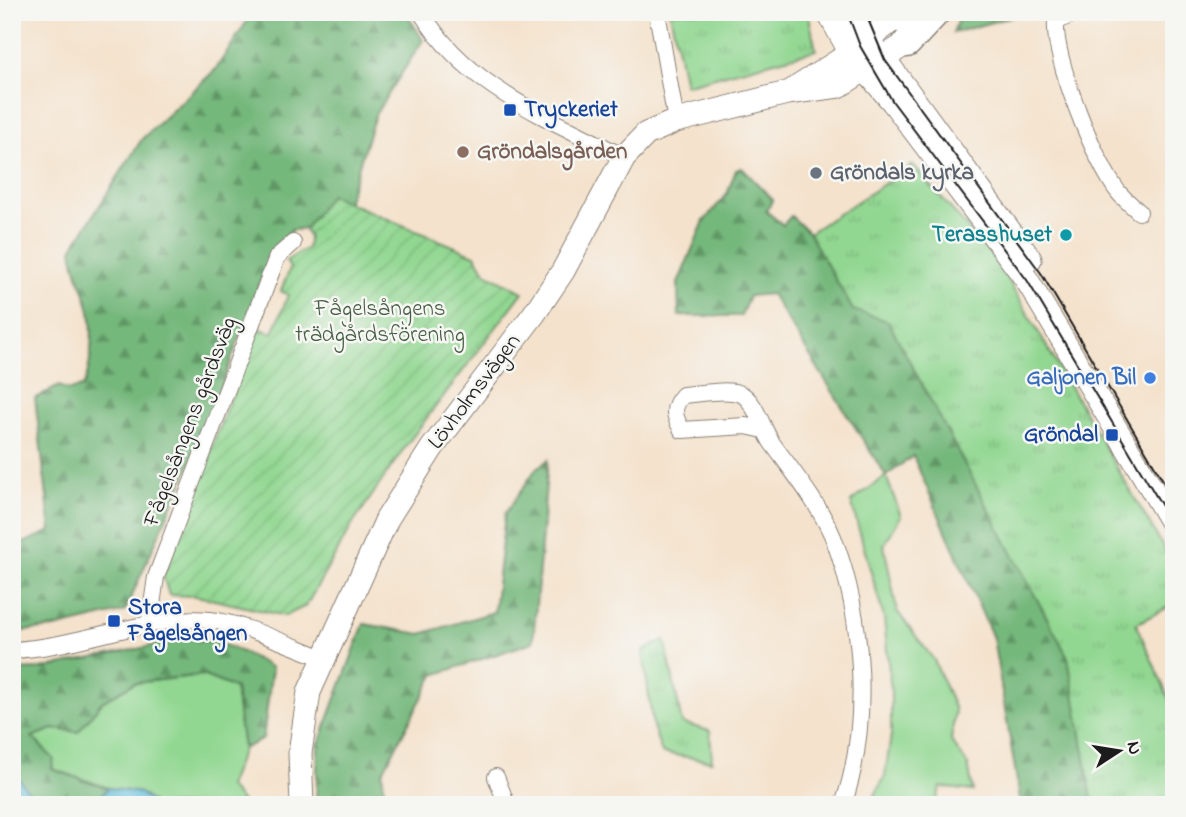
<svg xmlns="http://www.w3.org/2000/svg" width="1186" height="817" font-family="'Indie Flower',sans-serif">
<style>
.grass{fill:#91d791;stroke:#567a56;stroke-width:2}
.forest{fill:url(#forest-firs);stroke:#486a4c;stroke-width:2}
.park{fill:url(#park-tufts);stroke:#567a56;stroke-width:2}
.garden{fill:url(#garden-furrows);stroke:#567a56;stroke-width:2}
.water{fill:#5fbddd;stroke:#3e6c7c;stroke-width:2}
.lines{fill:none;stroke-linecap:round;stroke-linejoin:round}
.street-casing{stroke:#887f74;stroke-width:18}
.secondary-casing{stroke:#887f74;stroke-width:25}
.highway-casing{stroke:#887f74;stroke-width:31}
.street{stroke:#fff;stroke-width:16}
.secondary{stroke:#fff;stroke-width:23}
.highway{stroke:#fff;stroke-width:28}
.tram{stroke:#1c1c1c;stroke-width:2}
.transit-dot{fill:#1a4fb4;stroke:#f6f6f2;stroke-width:2.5}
.education-dot{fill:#8d6e63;stroke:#f6f6f2;stroke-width:2.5}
.worship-dot{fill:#6b7280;stroke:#f6f6f2;stroke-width:2.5}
.culture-dot{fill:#0f9aa8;stroke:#f6f6f2;stroke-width:2.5}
.shop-dot{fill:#3f7fe0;stroke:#f6f6f2;stroke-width:2.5}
.labels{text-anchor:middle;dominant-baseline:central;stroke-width:5;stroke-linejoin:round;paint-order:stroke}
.transit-label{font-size:23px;font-weight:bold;fill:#164399;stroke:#f6f6f2;text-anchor:start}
.education-label{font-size:23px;font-weight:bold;fill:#785e54;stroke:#f6f6f2;text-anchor:start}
.worship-label{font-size:23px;font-weight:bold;fill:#5b616d;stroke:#f6f6f2;text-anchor:start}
.culture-label{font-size:23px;font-weight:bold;fill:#0d838f;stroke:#f6f6f2;text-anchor:end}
.park-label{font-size:23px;fill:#455d45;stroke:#f6f6f2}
.shop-label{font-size:23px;font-weight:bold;fill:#366cbe;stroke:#f6f6f2;text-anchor:end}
.street-label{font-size:23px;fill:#1c1c1c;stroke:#f6f6f2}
</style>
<defs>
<pattern id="forest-firs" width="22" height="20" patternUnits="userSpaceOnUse" patternTransform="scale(1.75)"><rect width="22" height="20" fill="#74b87b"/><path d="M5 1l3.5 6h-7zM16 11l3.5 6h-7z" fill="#5e9564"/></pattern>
<pattern id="park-tufts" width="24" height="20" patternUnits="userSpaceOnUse" patternTransform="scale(1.75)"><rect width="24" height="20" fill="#91d791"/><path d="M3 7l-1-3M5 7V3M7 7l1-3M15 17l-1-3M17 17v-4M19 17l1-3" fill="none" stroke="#7cb87c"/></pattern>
<pattern id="garden-furrows" width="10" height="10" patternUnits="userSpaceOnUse" patternTransform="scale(1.75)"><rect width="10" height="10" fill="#91d791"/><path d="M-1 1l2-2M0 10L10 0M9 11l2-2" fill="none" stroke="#7cb87c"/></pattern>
</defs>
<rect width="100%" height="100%" fill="#f6f6f2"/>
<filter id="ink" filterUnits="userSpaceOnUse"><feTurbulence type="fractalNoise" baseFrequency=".0143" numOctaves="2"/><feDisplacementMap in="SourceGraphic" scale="14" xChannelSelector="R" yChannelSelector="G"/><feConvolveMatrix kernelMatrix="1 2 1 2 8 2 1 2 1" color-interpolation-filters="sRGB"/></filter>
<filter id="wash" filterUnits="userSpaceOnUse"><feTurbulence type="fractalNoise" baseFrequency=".00686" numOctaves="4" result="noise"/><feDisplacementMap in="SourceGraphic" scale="28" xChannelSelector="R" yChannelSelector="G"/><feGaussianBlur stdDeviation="1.57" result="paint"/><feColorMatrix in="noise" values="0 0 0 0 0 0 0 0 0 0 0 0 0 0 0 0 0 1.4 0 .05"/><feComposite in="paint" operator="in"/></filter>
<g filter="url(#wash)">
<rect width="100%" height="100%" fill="#f4e2cc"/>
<path class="grass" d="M886,476l15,40 -17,29 13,66 37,49 21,50 -4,31 17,24 5,26 -32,-4 -6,18h-65l15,-29 6,-41v-43l-7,-74 -33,-116z
M202,675l33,13 8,61 -15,38 17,18h-90l-15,-12 -32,-5 -56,-19 -21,-32 22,-8 25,3 24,-30 32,-19z"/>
<path class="forest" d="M253,12h153l17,28 -48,75 -28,88 -17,-8 -25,34 -13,1 -20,20 -68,183 -79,178 -70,17 -43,4v-84l39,-17 -16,-133 24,-12 10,4 14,-3c8,-19 10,-49 8,-70 -3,-23 -17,-44 -19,-68l70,-110 74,-70z
M966,12h62l-75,21 6,-17z
M742,168l31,32 -7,11 17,14 8,-9 18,17 44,77 35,10 180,337 25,148h-72l-28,-167 -80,-182 -27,20 -115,-182 -22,2 -8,20h-62l-1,-33 26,-62 23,-27 9,-24z
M548,460l-15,182 -99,33 -52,98 5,32h-71l2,-59 46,-122 57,10 73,-22 11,-98 31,-45z
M190,638c32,3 55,14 82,30l-9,71 -20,10 -8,-61 -33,-13 -68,8 -32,19 -24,30 -25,-3 -21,8 22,22 -2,10 56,19 -16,17c-28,0 -71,-4 -80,-36 -5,-17 0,-78 0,-99l29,-1z"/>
<path class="park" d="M670,12h138l8,38 -131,35z
M913,165l86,99 175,302v38l-38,20 38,86v95h-81l-25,-148 -180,-336 -35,-11 -44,-77z
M665,640l17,83 28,8 2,30 -50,-8 -9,-26 -10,-76z"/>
<path class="garden" d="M330,195l145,60 11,18 37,19 -116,152 -53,78 -48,84 -21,10 -88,-20 -28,-1 -6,-19 94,-248 16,5 15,-38 -7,-4 9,-23 -4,-7 21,-13 2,-10 -4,-9z"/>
<path class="water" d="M12,770l19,25 38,10h-57z
M108,788l32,5 15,12h-63z"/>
</g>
<g filter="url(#ink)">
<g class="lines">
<g class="street-casing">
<path id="street" d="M421,12c47,77 128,106 203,145
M657,12l19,109
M1076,12l-20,10c-3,36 40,143 63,171 6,7 14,13 20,19
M764,430l-18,-4 -64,4c-8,-14 -11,-22 1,-35 16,-1 44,-7 58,-1 14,6 22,36 31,49 21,29 47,61 61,94 31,80 38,187 10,268
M149,626l7,-49 121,-320 16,-14
M12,650c63,-2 139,-36 198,-30 32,3 81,26 113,38
M496,777l11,28"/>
</g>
<g class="secondary-casing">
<path id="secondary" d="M828,12l23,41 42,49 134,178 147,246
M845,12l40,48 145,199
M790,92l61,-39 44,-35
M302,805l-2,-52 9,-61 78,-173 45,-71 102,-134 29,-43 61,-114 22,-23 30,-13 111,-28 52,-7 68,-43"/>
</g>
<g class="highway-casing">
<path id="highway" d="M895,18l6,-6
M907,43l29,-31"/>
</g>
<use href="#street" class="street"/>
<use href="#secondary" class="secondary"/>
<use href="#highway" class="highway"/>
<path class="tram" d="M847,12l13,34 33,56 134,178 147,246
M865,12l20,48 156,213 133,226"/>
</g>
</g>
<g class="transit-dot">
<rect x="503" y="103" width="14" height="14" rx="3.5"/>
<rect x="1105" y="428" width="14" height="14" rx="3.5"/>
<rect x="107" y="614" width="14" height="14" rx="3.5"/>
</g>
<circle class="education-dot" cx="463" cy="152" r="7"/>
<circle class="worship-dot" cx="816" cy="173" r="7"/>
<circle class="culture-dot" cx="1066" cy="235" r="7"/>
<circle class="shop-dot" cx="1150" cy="378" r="7"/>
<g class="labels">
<g class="transit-label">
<text x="524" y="110">Tryckeriet</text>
<text x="1098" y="435" text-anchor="end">Gröndal</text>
<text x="128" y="608">Stora<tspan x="128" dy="26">Fågelsången</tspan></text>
</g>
<g class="education-label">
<text x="477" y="152">Gröndalsgården</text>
</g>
<g class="worship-label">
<text x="830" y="173">Gröndals kyrka</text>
</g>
<g class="culture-label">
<text x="1052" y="235">Terasshuset</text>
</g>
<g class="park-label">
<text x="380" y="309">Fågelsångens<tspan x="380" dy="26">trädgårdsförening</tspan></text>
</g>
<g class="shop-label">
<text x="1136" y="378">Galjonen Bil</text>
</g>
<g class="street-label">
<text transform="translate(475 392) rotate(-53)">Lövholmsvägen</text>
<text transform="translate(191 422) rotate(-69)">Fågelsångens gårdsväg</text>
</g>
</g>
<rect width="1186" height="817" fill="none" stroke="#f6f6f2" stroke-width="42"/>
<g transform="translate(1119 751) rotate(78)" stroke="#f6f6f2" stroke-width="5" paint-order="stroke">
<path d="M0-5L12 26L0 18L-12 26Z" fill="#1c1c1c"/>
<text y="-10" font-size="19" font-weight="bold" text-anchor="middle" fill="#1c1c1c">N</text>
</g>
</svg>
